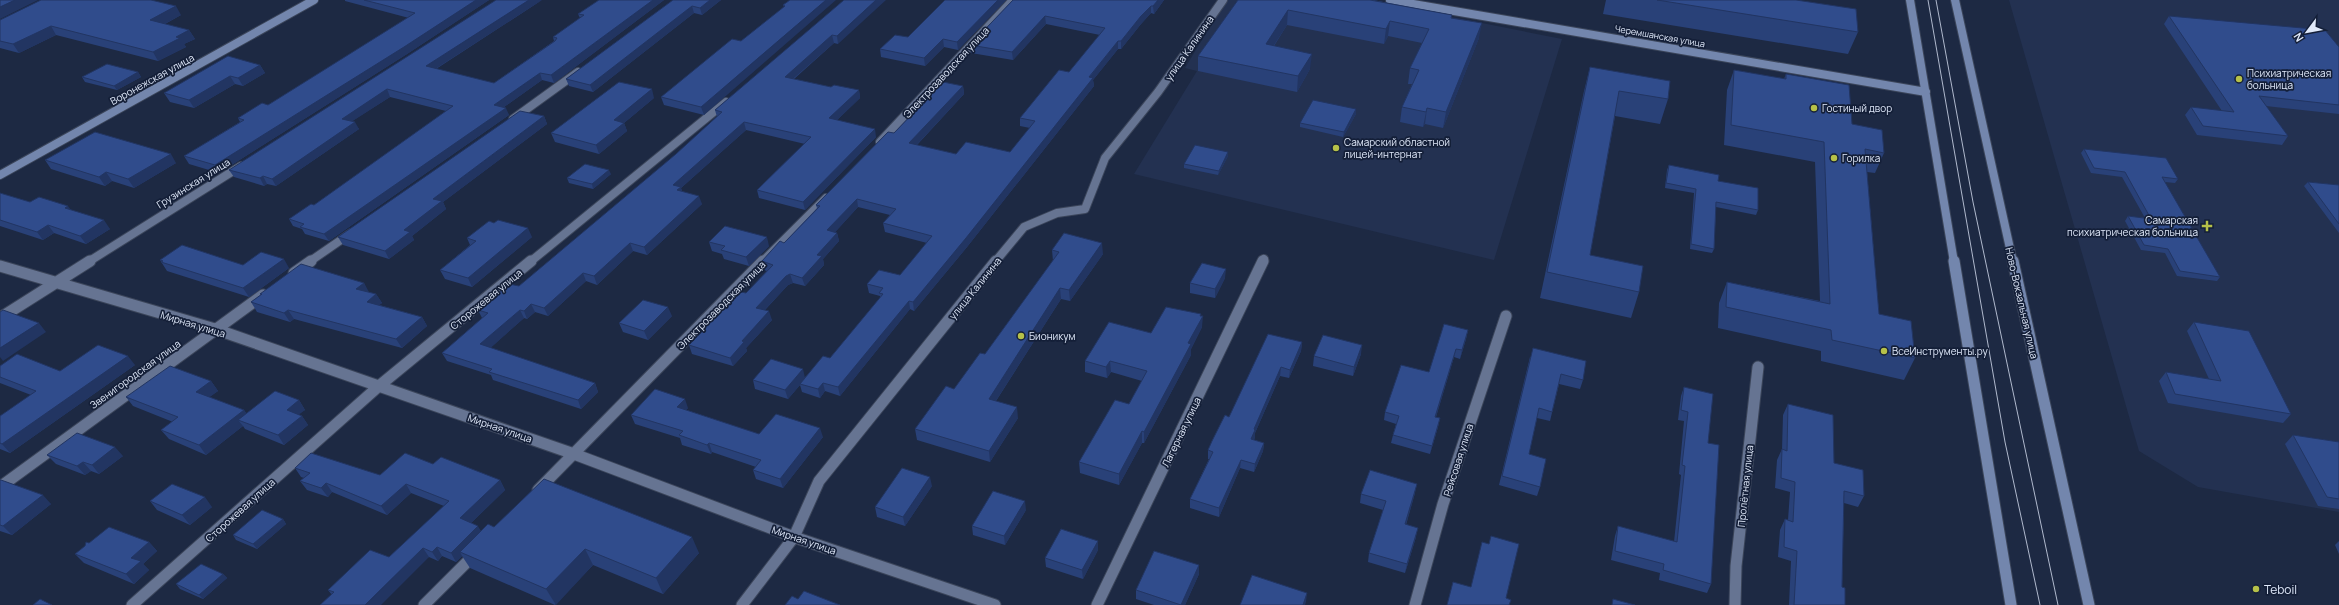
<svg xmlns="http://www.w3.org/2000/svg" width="2339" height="605" font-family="Manrope,sans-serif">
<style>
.built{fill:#233151}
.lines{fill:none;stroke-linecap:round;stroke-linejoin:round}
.street-far1-casing{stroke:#3b455a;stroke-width:10}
.street-casing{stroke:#3b455a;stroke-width:13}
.secondary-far1-casing{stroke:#3b455a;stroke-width:10}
.secondary-casing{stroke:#3b455a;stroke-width:13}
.street-far1{stroke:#667492;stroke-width:8}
.street{stroke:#667492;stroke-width:11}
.secondary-far1{stroke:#7386ad;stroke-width:8}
.secondary{stroke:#7386ad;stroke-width:11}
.tram{stroke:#b0b9cd;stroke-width:1}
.wall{fill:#294178}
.shaded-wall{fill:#223562}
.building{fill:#304c8c;stroke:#223562}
.poi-dot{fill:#b6c149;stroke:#141f38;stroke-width:1.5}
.labels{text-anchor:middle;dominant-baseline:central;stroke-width:3.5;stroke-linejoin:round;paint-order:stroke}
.far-street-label{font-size:9px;fill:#e0e9fa;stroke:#141f38}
.street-label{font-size:10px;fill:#e0e9fa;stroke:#141f38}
.poi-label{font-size:10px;fill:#e0e9fa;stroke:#141f38;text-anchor:start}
.near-poi-label{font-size:12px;fill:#e0e9fa;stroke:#141f38;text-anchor:start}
</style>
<rect width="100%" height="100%" fill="#1d2943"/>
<path class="built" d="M1226,0h140l196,39 -68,221 -360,-86 63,-103 -12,-3z
M2009,0h330v512l-141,-25 -59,-36z"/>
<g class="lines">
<g class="street-far1-casing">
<path id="street-far1" d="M513,119l65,-47
M880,142l133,-142
M88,262l153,-96
M309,262l42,-29
M530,262l196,-160
M762,262l64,-64
M995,262l29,-35 33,-14 28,-4 20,-51 53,-66 65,-92
M1262,262l2,-3"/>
</g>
<g class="street-casing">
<path id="street" d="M0,266l215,63 359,125 220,83 201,68
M294,273l17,-12
M0,318l90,-57
M0,487l263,-192
M538,490l225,-229
M132,605l247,-219 152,-125
M424,605l51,-51
M742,605l52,-68 25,-56 177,-220
M1097,605l166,-344
M1415,605l28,-101 63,-188
M1735,605l1,-39 22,-199"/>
</g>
<g class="secondary-far1-casing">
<path id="secondary-far1" d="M1390,0l536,92
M1910,0l44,262
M1955,0l58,262
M0,175l314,-175"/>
</g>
<g class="secondary-casing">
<path id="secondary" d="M1954,261l57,344
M2013,261l76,344"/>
</g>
<use href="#street-far1" class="street-far1"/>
<use href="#street" class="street"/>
<use href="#secondary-far1" class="secondary-far1"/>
<use href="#secondary" class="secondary"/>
<path class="tram" d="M1928,0l77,442 35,163
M1936,0l37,202 85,403"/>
</g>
<path class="wall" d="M345,0h144l-82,54 -188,119 -30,-9 -5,-8 56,-34 -2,-4 30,-13 141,-87 -64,-17z
M542,0l-106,69 58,14 60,-42 -1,-4 27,-19 -2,-4 21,-14h65l-110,83 -12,-3 -38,27 5,8 -180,126 -24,-7 -3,-5 -9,-3 -4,-7 25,-14 132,-94 -56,-14 -38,24 7,8 -83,57 -9,-2 -3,2 -30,-9 -5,-7z
M673,0h48l-19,15 -8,-2 -101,79 -24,-6 -3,-7z
M790,0l-86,115 -40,-10 -3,-8 80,-56 43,-34 -1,-2z
M844,0l-6,44 -4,-1 -40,36 37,8 28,3 1,8 -23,22 39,17 -71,73 -46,-12 -2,-8 48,-46 -59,-14 -65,58 1,3 20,13 -55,51 -14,-4 -36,34 -11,-4 -38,35 -13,-4 -8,7 -3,-1 -34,30 105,35 3,9 -17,17 -88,-29 -2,-5 -44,-14 -5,-8 40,-35 -4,-8 41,-24 157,-132 41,-37 -2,-7z
M1006,0l-48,50 -14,-3 -19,19 -44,-9 -1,-8 28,-12z
M1013,0h151l-10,14 -3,-1 -10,11 -20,25h-3l-25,31 1,6 -127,161 -53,64 -4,-2 -70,87 -15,-5 -5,7 -18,-6 -2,-7 -12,14 -33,-10 -2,-9 52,-3 25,-19 50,-60v-2l-11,-3 -2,-9 33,-9 27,-32 -42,-11 -2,-9 7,-8 -32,-8 -23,25 2,1 2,8 -16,18 1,6 -19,21 -12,-3 -5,2 -23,25 7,10 -26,28 1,3 -14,15 -41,-12 -3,-9 57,-52 21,-22 -3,-1 -2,-9 22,-18 33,-35 -1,-3 78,-72 69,-47 1,8 -47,51 39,9 54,-2 20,-24 -10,-2v-8l49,-46 31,-37 -54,-11 -33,36 -42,-7 -1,-8z
M1238,0h135l79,15v3l27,20 -36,90 -18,-4 -2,3 -23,-5 2,-15 10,-23h-4l2,-16 12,-25 -34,-7 -4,8 -97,-19 -13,21 36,23 -13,23 -99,-21v-15z
M1606,0h190l62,32 -10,22 -245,-40z
M181,15l-16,9 24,6 6,9 -11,5 2,3 -28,14 -102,-26 -37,18 -19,-5v-28z
M2169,16l170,31v67l-73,-8 22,30 -6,9 -85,-10 -12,-20 6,-8 31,4 -58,-87z
M260,65l5,8 -22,13 -8,-2 -41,24 -24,-6 -6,-9z
M1590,67l78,32 -8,25 -45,-8 -25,139 49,37 -8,26 -91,-20 44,-207z
M1734,70l50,9 2,-5 66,50 32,29 -9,20 -8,-1 12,142 36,44 -11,22 -83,-19v-10l-103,-23 1,-25 8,-21 93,19 -5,-139 -91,-17 3,-55z
M138,72l3,5 -24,13 -32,-8 -3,-5z
M654,98l-30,25 3,8 -28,23 -44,-12 -4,-9z
M1356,109v5l-13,23 -43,-10v-4z
M544,116l3,8 -104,78 3,7 -34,27 2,4 -25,19 -46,-14 -5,-8z
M2084,149l94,30 -3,4 -10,-1 55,95 -3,4 -40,-5 -12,-23 -24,-3 -16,-29 3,-5 17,2 -23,-41 -31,-4 -10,-20z
M1228,156l-10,19 -34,-7v-4z
M45,160l131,3 -42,25 -22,-7 -7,5 -54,-17z
M1669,165l49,16 40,29 -2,5 -40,-8 -2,42 -2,4 -22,-4 4,-56 -29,-5 2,-18z
M611,174l-18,15 -24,-6 -2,-5z
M2308,182l31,3v48l-35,-47z
M0,193l30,9 41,8 39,19 -24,15 -32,-11 -11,7 -43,-14z
M494,223l38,14 -60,50 -27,-8 -5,-9 30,-25 -3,-7z
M709,242l60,4 -20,20 -25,-7 -2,-5 -10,-3z
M1052,250l51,4 -33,47 -9,-2 -65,102 22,17 -28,44 -73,-22 -2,-11 39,-40 31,-35 68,-93z
M160,260l83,5 46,3 -40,29 -82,-26z
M1225,278l-10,20 -25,-5v-10z
M364,283l4,9 8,2 6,9 -3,2 43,12 5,9 -25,22 -108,-29 -4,3 -33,-10 -6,-10 10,-7 -1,-1z
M672,316l-24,24 -25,-8 -4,-9z
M1201,316l1,11 -11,22v6l-47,88h-2l-23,42 -39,-12 -1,-11 50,-58 13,-23 -31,-9 -4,6 -22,-6v-11l66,-28z
M2194,322l97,92 -8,9 -115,-20 -9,-22 7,-9 43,7 -22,-48z
M1468,330l-2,9 -6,20 -6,-2 -18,60 4,1 -2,9 -8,27 -39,-11 2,-8 3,-11 -12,-4 1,-8 44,-40z
M1302,342l-1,9 -12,27 -9,-2 -25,57 -1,7 10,3 -1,8 -9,21 -14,-4 -21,49 -29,-9v-9l19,-40h-1v-9l21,-33z
M1361,354l-8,22 -40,-10 1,-10z
M1530,357l53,23 -3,9 -21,-5 -9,37 -13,-3 -8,36 11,33 -3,9 -38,-11z
M135,365l-125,88 -10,-4v-33l31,-21 -31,-12v-17l60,5z
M211,381l7,10 -9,6 35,13 2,3 53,-13 6,10 -7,4 4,2 6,9 -24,20 -39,-16 -2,-3 -37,29 -37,-16 -8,-9 12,-8 -40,-16 -7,-9z
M1684,387l24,56 3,141 -4,9 -48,-13 1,-7 -49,-13 4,-24 3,-10 56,16 7,-67 -2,-1 5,-53 -6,-1 3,-24z
M1788,404l46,59 30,33 -6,11 -14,-4 -2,84 3,18h-56l2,-44 -13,-4 2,-27 5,-11 3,1 2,-28 -15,-4 2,-28 5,-11v1l1,-35z
M688,408l-2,2 73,24 64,3 -40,51 -27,-9 -3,-9 3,-3 -44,-15 -1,2 -29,-9 -2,-7 -45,-14 -4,-9z
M2293,435l46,7v67l-21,-3 -33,-62z
M47,455l76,1 -24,18 -8,-3 -6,4 -29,-11z
M433,464l67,16 5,10 -34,33 10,8 13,-4 205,26 -36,41 -70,-29 -38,40 -85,-37 -8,-12 -6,6 -14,-6 -4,5 -9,-4 -97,38 -4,-5 61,-33 55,-51 -33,-13 -24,22 -55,-23 -4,5 -21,-7 -7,-9 4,-3 -3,-1 -6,-9 85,7z
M0,480l51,24 -39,31 -12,-4z
M932,486l-27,40 -28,-9 -2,-10z
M1415,493l-9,32 10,12 -11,36 -37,-11 1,-9 14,-43 -23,-7 1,-9z
M150,501l62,6 -22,18 -33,-15z
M1026,510l-21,35 -32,-10 -1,-9z
M283,519l3,5 -29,25 -21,-9 -3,-5z
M2339,541v13l-4,-9z
M149,542l8,9 -14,13 6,6 -15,14 -50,-21 -9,-9 14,-11z
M1098,550l-15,29 -37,-12 -1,-9z
M1199,565v9l-14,31h-31l-18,-6v-9z
M223,574l4,4 -24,21 -23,-10 -4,-5z"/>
<path class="shaded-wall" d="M15,0h23l-38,19v-12z
M476,0h13l-82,54 -188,119 -4,-8z
M529,0h13l-113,73 -3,-7z
M653,0h11l-110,83 -3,-8z
M710,0h11l-19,15 -2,-7z
M826,0h10l-132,115 -3,-8z
M876,0h10l-48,44 -1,-8z
M998,0h8l-48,50 -1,-8z
M1158,0h6l-10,14 -1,-8z
M176,6l5,9 -26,14 -5,-9z
M692,6l2,7 -101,79 -3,-7z
M1151,6v7l-10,11 -20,25v-8l20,-25z
M1288,10l-1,15 -22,34 1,-15z
M1045,16l1,8 -33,36 -1,-8z
M1390,21l-2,15 -4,8 2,-15z
M1482,23l-3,15 -36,90 3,-16z
M51,26l5,9 -37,18 -6,-9z
M189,30l6,9 -11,5 2,3 -28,14 -5,-9 23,-15z
M832,35l2,8 -47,41 -2,-7z
M943,39l1,8 -19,19 -1,-8z
M1118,41v8l-25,31 1,6 -127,161 -53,64 -1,-9z
M1312,54l-2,15 -13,23 1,-16z
M260,65l5,8 -22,13 -5,-8z
M138,72l3,5 -24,13 -3,-4z
M540,73l2,7 -45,32 -3,-7z
M230,76l5,8 -41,24 -5,-8z
M963,86l1,8 -54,58 -1,-9z
M387,89l3,8 -45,29 -3,-7z
M652,89l2,9 -30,25 3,8 -28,23 -3,-9 18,-25z
M859,90l1,8 -29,28 -2,-8z
M506,108l3,7 -180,126 -5,-7z
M1427,108l-2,16 -2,3 3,-15z
M1356,109v5l-13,23 1,-5z
M544,116l3,8 -104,78 3,7 -34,27 2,4 -25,19 -4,-8 48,-52z
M355,122l4,7 -83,57 -4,-7z
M744,122l2,8 -65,58 2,7 -3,3 -7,-13z
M875,129l1,8 -71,73 -2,-8z
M1228,152v4l-10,19 1,-4z
M171,154l5,9 -42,25 -6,-9z
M609,170l2,4 -18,15 -1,-5z
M106,172l6,9 -7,5 -6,-9z
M263,176l4,8 -3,2 -4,-8z
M699,196l3,8 -55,51 -3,-8z
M857,199l1,8 -29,32 -2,-9z
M68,206l6,8 -9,-6z
M104,220l6,9 -24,15 -6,-8z
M48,225l6,8 -11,7 -6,-8z
M528,228l4,9 -60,50 -4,-9z
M837,233l2,8 -16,18 1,6 -19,21 -3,-8 15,-23z
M767,237l2,9 -20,20 -3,-9z
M630,243l3,8 -36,34 -3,-9z
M1102,243l1,11 -33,47 -1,-11z
M284,259l5,9 -40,29 -6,-9z
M1226,269l-1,9 -10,20v-9z
M583,273l3,8 -38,35 -4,-8z
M790,274l3,9 -5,2 -29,31 -3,-8 30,-32z
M364,283l5,9 -8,6 -5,-9z
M1060,288l1,11 -71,111 -1,-11z
M376,294l6,9 -10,8 -5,-9z
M909,301l1,8 -70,87 -2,-9z
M531,304l4,8 -8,7 -3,-8z
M668,307l4,9 -24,24 -4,-9z
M288,310l6,9 -4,3 -6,-9z
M520,310l4,8 -39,35 -5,-9z
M769,311l3,9 -26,28 1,3 -14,15 -3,-8 12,-17z
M1201,314v6l2,-4 -1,11 -11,22v6l-47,88v-11l44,-89z
M422,317l5,9 -25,22 -6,-9z
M39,323l7,9 -43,29 -3,-4v-9z
M1468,330l-2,9 -6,20 2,-9z
M1302,342l-1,9 -12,27 1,-8z
M1362,345l-1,9 -8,22 1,-9z
M1456,349l-2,8 -21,69 2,-9z
M128,356l7,9 -125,88 -8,-9z
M1110,361l1,11 -4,6 -1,-11z
M1281,367l-1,9 -25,57v5l-4,10v-9l3,-10z
M803,369l2,9 -5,6v1l-12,14 -3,-9z
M211,381l7,10 -15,11 -7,-10z
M595,383l3,9 -17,17 -3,-9z
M823,383l2,8 -5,7 -2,-9z
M685,399l3,9 -8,9 -3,-10z
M299,400l6,10 -12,9 -6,-9z
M1017,407l1,11 -28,44 -1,-11z
M244,410l7,10h-13l5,6 -37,29 -7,-10z
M302,416l6,9 -24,20 -6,-10z
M1440,418l-2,9 -8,27 2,-8z
M820,428l3,9 -40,51 -3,-9z
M1142,431v12l-23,42v-11z
M709,443l3,9 -1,2 -4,-9z
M1264,443l-1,8 -9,21 1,-8z
M115,447l8,9 -24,18 -7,-9z
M1241,460l-1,8 -21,49v-9z
M83,462l8,9 -6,4 -8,-9z
M930,477l2,9 -27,40 -2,-9z
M500,480l5,10 -39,38 -6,-10z
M326,483l6,9 -4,5 -7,-9z
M406,484l5,9 -24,22 -6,-9z
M1417,484l-2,9 -12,40 2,-9z
M43,495l8,9 -39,31 -9,-9z
M205,497l7,10 -22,18 -8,-10z
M1025,501l1,9 -21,35 -1,-9z
M283,519l3,5 -29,25 -4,-5z
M478,526l5,9 -23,17 2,4 -6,6 -5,-9z
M1418,528l-2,9 -11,36 2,-9z
M692,537l7,16 -36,41 -7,-16z
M1098,541v9l-15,29 -1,-9z
M149,542l8,9 -14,13 6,6 -15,14 -8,-10 5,-16z
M437,547l5,9 -4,5 -6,-9z
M423,548l6,9 -48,48h-16z
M585,549l8,16 -37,40 -10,-16z
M1199,565v9l-14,31h-4z
M223,574l4,4 -24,21 -4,-4z
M1307,593l-1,9 -1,3h-2z"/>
<path class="building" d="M0,0h15l-15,7z
M41,0h110l25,6 -26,14 39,10 -13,7 4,1 -27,14 -102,-26 -38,18 -13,-3v-21z
M364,0h112l-72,47 -189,118 -31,-9 60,-36 -6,-2 24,-15 6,2 147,-92z
M496,0h33l-103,66 68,17 61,-42 2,-3 -4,-1 31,-22 -6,-1 21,-14h54l-102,75 -11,-2 -46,32 12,3 -182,126 -24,-7 4,-3 -15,-5 22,-15 3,1 139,-99 -66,-17 -45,30 13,3 -83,57 -9,-3 -3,2 -31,-8z
M673,0h37l-10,8 -8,-2 -102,79 -24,-6z
M790,0h36l-125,107 -40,-10 71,-58 9,2 44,-35 -2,-1z
M844,0h32l-39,36 -5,-1 -47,42 46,10 3,-2 25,5 -30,28 46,11 -72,73 -46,-12 54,-53 -67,-15 -71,63 8,2 -4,3 22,6 -55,51 -14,-4 -36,33 -11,-3 -39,35 -13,-4 -7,7 -4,-1 -40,34 115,39 -17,17 -89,-28 3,-3 -50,-16 46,-40 -10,-3 31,-26 10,2 157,-132 46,-42 -7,-2z
M945,0h53l-41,42 -14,-3 -19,19 -44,-9 15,-14 13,2z
M1013,0h145l-5,6h-2l-10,10 -20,25h-3l-29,36 4,1 -127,160 -53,64 -4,-1 -71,86 -15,-4 -5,6 -18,-5 23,-28 7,2 53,-64 -4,-1 4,-5 -16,-4 12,-14 21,5 32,-39 -49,-13 13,-14 -39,-10 -30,31 10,3 -20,22 5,1 -20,22 -12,-4 -4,2 -30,32 13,3 -27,30 2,1 -14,16 -41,-13 38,-40 14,-13 5,1 27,-28 -11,-4 18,-20 4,2 36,-37 -4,-1 72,-73 6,1 49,-51 20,4 -54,57 47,11 10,-12 44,10 25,-31 -15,-3 39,-48 10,2 36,-44 -60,-12 -33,36 -42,-7z
M1238,0h132l82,15 -1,3 31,5 -36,89 -19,-4 -1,4 -24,-5 17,-37 -9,-2 19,-39 -39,-8 -4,8 -98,-19 -22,34 46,10 -14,22 -100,-20z
M1657,0h139l60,9 2,23z
M2169,16l156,14 14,17v58l-80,-9 29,40 -85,-10 -12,-19 43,5z
M228,56l32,9 -22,13 -8,-2 -41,24 -25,-7z
M107,64l31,8 -24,14 -32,-9z
M1590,67l80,14 -2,18 -49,-8 -29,164 53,11 -4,26 -92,-20z
M1734,70l52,9v-5l63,11 3,39 30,6 2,23 -19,-4 14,165 32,7 4,37 -83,-18 -1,-10 -105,-23 1,-25 103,22 -6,-162 -93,-17z
M619,82l33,7 -38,31 10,3 -28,22 -45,-12z
M1313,100l43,9 -12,23 -44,-9z
M520,111l24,5 -111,83 9,2 -38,29 6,2 -25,19 -47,-14z
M95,132l76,22 -43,25 -22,-7 -7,5 -54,-17z
M1195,145l33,7 -9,19 -35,-7z
M2084,149l82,9 12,21 -16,-2 58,100 -40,-6 -12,-22 -24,-4 -16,-29 23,3 -26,-47 -31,-4z
M585,164l24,6 -17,14 -25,-6z
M1669,165l50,10 -1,6 40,7v22l-42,-8 -2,47 -23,-5 5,-55 -30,-6z
M2308,182l31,3v39z
M0,193l30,9 9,-5 29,9 -3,2 39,12 -24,16 -32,-11 -11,7 -37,-12z
M498,220l30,8 -60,50 -28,-8 36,-29 -9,-3 22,-17 5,2z
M725,226l42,11 -21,20 -25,-7 4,-4 -16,-4z
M1064,233l38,10 -33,47 -9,-2 -71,111 28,8 -28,44 -74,-22 31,-43 8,3 26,-36 5,1 74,-102 -7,-2z
M182,245l61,20 18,-13 23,7 -41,29 -82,-26 2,-1 -3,-1z
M1202,263l24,6 -11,20 -25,-6z
M301,264l63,19 -8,6 20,5 -9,8 55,15 -26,22 -108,-29 -4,3 -33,-11 11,-8h-2z
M643,300l25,7 -24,24 -25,-8z
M1166,307l35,7 -1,2h3l-15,27 3,1 -47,88 -2,-1 -23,43 -40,-12 36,-62 14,4 18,-33 -37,-10 -4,6 -21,-6 24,-39 42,11z
M3,310l36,13 -39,25v-36z
M2194,322l55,9 42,83 -116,-20 -9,-22 55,9z
M1444,324l24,6 -6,20 -6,-1 -21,68 5,1 -8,28 -39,-11 6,-19 -14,-4 16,-47 28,7z
M1268,334l34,8 -12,28 -9,-3 -27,62 1,1 -4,9 13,4 -9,21 -14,-4 -22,48 -29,-9 23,-47 -5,-2 4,-9 13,-26 4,2z
M1323,335l39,10 -8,22 -40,-11z
M98,345l30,11 -126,88 -2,-1v-27l36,-25 -36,-14v-11l17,-12 43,17z
M1533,348l53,13 -3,19 -22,-6 -9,38 -13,-4 -10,46 17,5 -6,28 -38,-11z
M771,359l32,10 -18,21 -32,-10z
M170,366l41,15 -15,11 48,18 -45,35 -38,-15 17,-13 -52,-20z
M1684,387l29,7 -5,49 11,2 -8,139 -48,-14 1,-6 -49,-13 3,-25 59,16 8,-76 -3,-1 6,-53 -7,-2z
M655,389l30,10 -8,8 82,27 17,-20 44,14 -40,51 -27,-9 8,-10 -52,-17 -2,2 -28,-10 4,-4 -52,-16z
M275,391l24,9 -12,10 15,6 -24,19 -40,-15z
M1788,404l45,11 1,48 29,7 1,26 -20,-5 -2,96 3,1v17h-51l3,-54 -13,-4 1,-28 8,3 2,-40 -14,-4 1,-29 5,2z
M77,433l38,14 -23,18 -9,-3 -6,4 -30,-11z
M2293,435l46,7v57l-12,-2z
M311,453l69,22 25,-22 28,11 8,-7 59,23 -40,38 18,8 -27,27 -14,-6 -5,5 -9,-4 -58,57h-45l14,-13 -6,-2 42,-40 19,7 60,-56 -43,-17 -25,22 -55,-23 -5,5 -21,-7 10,-8 -15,-5z
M902,468l28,9 -27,40 -28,-10z
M1370,470l47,14 -12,40 13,4 -11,36 -38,-11 17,-52 -25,-7z
M544,479l148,58 -36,41 -71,-29 -39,40 -86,-37 28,-28 6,3z
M0,480h1l42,15 -40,31 -3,-1z
M172,484l33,13 -23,18 -32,-14z
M993,491l32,10 -21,35 -32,-10z
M262,510l21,9 -30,25 -20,-9z
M109,527l40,15 -18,16 10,3 -15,13 -51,-20 10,-8 1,-4 3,1z
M1061,529l37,12 -16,29 -37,-12z
M1491,536l28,8 -13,54 5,2 -2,5h-62l6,-23 18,5 11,-45 7,2z
M1154,551l45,14 -18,40 -45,-15z
M201,564l22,10 -24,21 -23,-11z
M1252,575l55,18 -4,12h-63z
M804,591l36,14h-55l7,-9 6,3z
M40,599l12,6h-19z
M1613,599l22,6h-23z"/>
<g class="poi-dot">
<circle cx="2239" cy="79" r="4"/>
<circle cx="1814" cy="108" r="4"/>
<circle cx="1336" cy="148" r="4"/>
<circle cx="1834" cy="158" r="4"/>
<path d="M2205 220h4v4h4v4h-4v4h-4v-4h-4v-4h4z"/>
<circle cx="1021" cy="336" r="4"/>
<circle cx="1884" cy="351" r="4"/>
<circle cx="2256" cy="589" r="4"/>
</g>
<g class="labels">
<g class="far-street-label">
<text transform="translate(1660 36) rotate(10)">Черемшанская улица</text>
</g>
<g class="street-label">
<text transform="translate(1189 48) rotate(-55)">улица Калинина</text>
<text transform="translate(946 72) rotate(-47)">Электрозаводская улица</text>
<text transform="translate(152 79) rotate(-29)">Воронежская улица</text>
<text transform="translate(193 183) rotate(-32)">Грузинская улица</text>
<text transform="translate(975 288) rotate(-51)">улица Калинина</text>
<text transform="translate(486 299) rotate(-39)">Сторожевая улица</text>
<text transform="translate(2022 303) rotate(77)">Ново-Вокзальная улица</text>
<text transform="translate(721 305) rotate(-45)">Электрозаводская улица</text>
<text transform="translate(193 324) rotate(17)">Мирная улица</text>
<text transform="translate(135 374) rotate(-36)">Звенигородская улица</text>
<text transform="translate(500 428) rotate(19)">Мирная улица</text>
<text transform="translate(1181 432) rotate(-64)">Лагерная улица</text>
<text transform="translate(1458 460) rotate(-72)">Рейсовая улица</text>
<text transform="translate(1745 486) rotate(-84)">Пролётная улица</text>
<text transform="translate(240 510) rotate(-42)">Сторожевая улица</text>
<text transform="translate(804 540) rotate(19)">Мирная улица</text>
</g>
<g class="poi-label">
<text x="2247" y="73">Психиатрическая<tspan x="2247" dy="12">больница</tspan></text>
<text x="1822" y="108">Гостиный двор</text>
<text x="1344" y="142">Самарский областной<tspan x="1344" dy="12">лицей-интернат</tspan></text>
<text x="1842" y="158">Горилка</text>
<text x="2198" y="220" text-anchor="end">Самарская<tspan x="2198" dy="12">психиатрическая больница</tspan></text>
<text x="1029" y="336">Бионикум</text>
<text x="1892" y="351">ВсеИнструменты.ру</text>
</g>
<g class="near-poi-label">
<text x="2264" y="589">Teboil</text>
</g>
</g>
<g transform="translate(2307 32) rotate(238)" stroke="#141f38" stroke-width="3" paint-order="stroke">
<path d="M0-3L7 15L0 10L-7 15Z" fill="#e0e9fa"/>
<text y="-6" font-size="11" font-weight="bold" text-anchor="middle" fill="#e0e9fa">N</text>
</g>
</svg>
